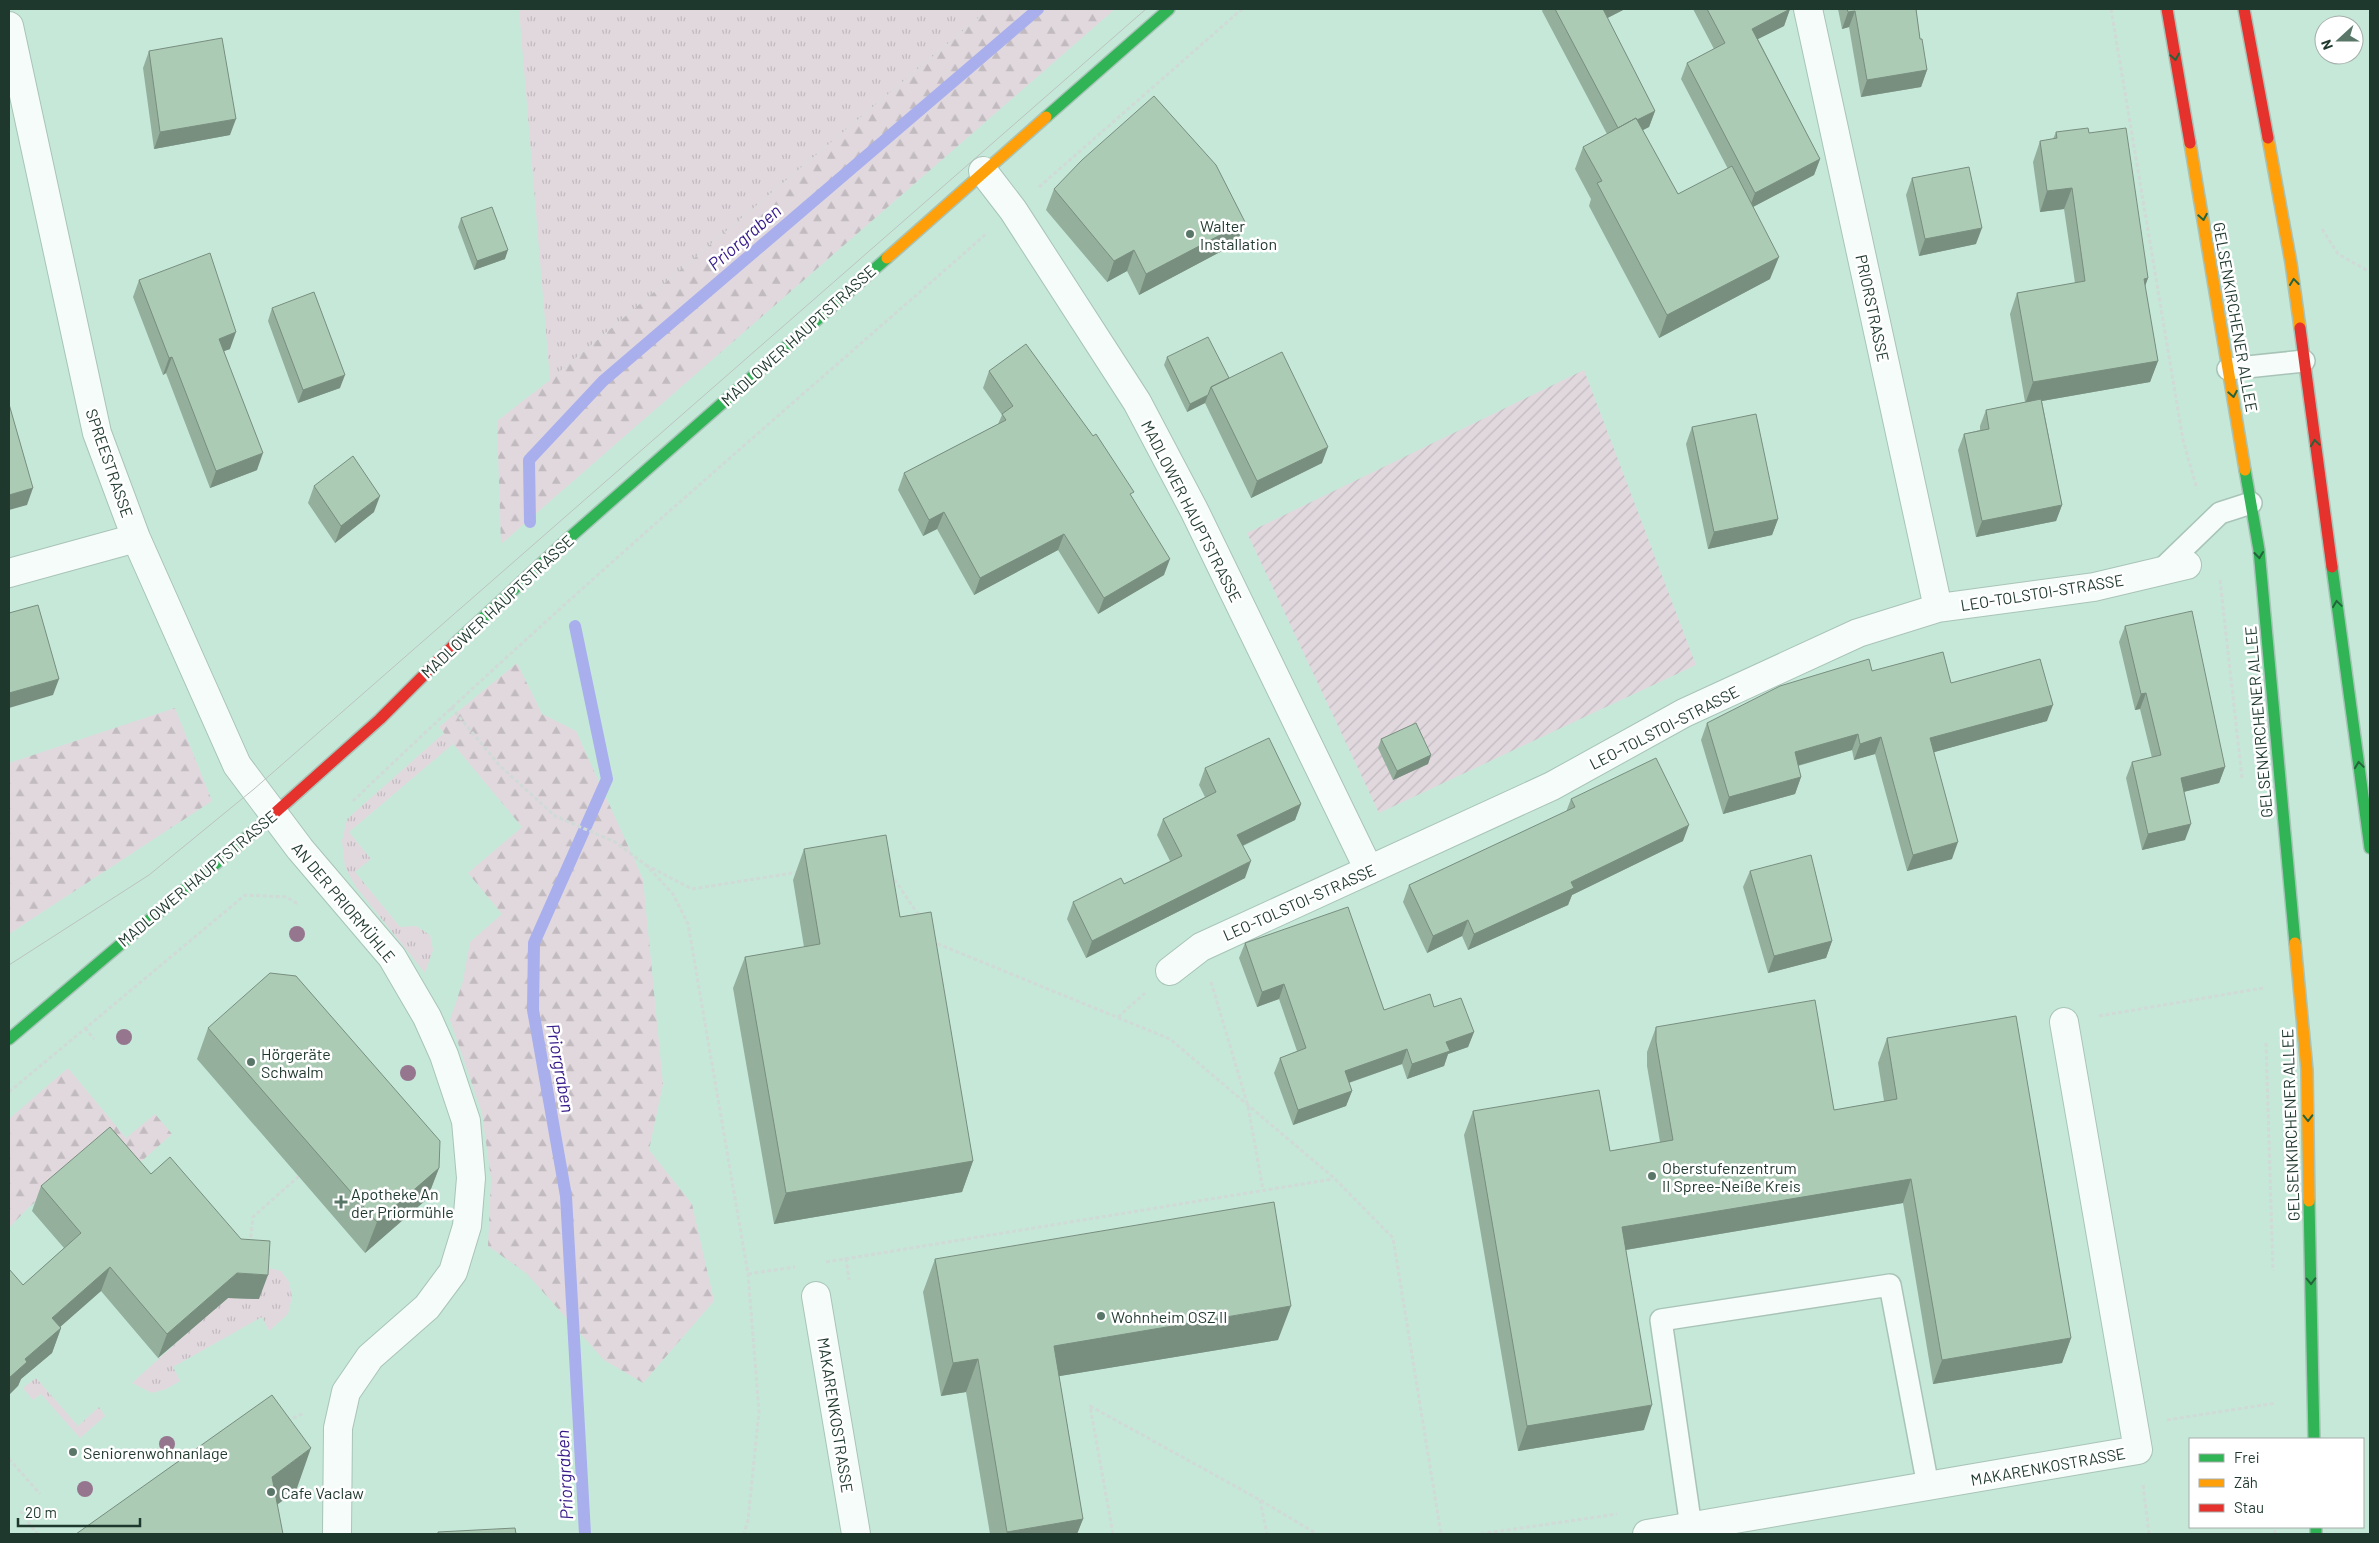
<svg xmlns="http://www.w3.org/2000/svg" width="2379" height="1543" font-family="Barlow,sans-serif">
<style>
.grass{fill:url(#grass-tufts)}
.forest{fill:url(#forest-firs)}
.garden{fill:url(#garden-furrows)}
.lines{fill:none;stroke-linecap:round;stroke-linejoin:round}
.stream{stroke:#a9afed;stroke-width:12}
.lane-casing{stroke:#a8c4b8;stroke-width:24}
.street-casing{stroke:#a8c4b8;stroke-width:30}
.fast-casing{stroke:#a8c4b8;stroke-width:14}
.slow-casing{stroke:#a8c4b8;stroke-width:14}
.jam-casing{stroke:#a8c4b8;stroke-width:14}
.path{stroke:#d0dad6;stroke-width:3;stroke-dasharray:4 2.5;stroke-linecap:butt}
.lane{stroke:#f6fcf9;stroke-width:21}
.street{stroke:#f6fcf9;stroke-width:28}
.fast{stroke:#30b455;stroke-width:11}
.slow{stroke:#ff9f0a;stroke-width:11}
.jam{stroke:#e5322d;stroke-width:11}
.tram{stroke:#bbc3c0;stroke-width:1}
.tree{fill:#96768f}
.wall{fill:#94af9c}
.shaded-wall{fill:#788e7f}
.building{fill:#accbb5;stroke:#788e7f}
.oneway{stroke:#25633b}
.poi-dot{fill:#597669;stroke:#fff;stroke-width:2}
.labels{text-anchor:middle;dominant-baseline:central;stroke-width:5;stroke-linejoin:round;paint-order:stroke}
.poi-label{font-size:16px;fill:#1f382d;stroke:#fff;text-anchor:start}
.street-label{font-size:16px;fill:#1f382d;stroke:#fff}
.water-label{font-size:18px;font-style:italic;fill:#371a89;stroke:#fff}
</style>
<defs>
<pattern id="grass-tufts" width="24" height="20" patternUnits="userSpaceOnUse" patternTransform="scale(1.25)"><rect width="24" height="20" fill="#e1d8de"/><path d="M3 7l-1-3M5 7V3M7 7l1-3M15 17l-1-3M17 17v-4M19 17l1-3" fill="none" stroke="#c1babf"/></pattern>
<pattern id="forest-firs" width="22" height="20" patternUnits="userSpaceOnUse" patternTransform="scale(1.25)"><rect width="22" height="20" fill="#e1d8de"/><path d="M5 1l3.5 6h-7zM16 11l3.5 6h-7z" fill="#c1babf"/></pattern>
<pattern id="garden-furrows" width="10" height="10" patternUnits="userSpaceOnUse" patternTransform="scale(1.25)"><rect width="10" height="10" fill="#e1d8de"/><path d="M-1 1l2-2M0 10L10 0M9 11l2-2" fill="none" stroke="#c1babf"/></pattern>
</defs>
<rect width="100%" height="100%" fill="#c6e8d9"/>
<path class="grass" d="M519,9h470l-439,371z
M444,733l9,11 -104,88 22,27 -16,13 45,55 16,-1 14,9 3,15 -8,23 -69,-86 -11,-20 -3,-26 5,-22z
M261,1266l20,5 8,11 3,15 -4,17 -19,17 -7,-14 -89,50 7,14 -14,8 -14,4 -20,-10z
M36,1378l42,48 21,-19 6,9 -25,22 -39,-44 -8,6 -10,-12z"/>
<path class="forest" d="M989,9h126l-614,535 -4,-123 53,-41z
M517,663l25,51 34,17 67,148 20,205 -14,66 43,54 22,97 -71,82 -39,-23 -78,-87 -38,-27 3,-67 -9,-66 -32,-93 13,-39 7,-39 32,-28 -34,-41 54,-46 -83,-100z
M175,708l37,93 -203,133v-171z
M68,1068l58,70 29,-24 17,20 -28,25 -19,13 -25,-26 -74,64 -17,18v-109z"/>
<path class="garden" d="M1584,370l112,295 -317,148 -132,-280z"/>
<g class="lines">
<path class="stream" d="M530,522l-1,-62 74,-79 435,-372
M575,626l32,153 -73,164 -1,67 33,186 19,338"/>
<g class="lane-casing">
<path id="lane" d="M2228,369l76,-8
M2160,571l60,-58 31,-10
M1691,1527l-30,-207 229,-35 38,201"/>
</g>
<g class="street-casing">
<path id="street" d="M1808,9l130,599
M9,26l88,407 39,105 101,227 63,84 92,108 35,60 17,38 22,66 5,57 -4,48 -14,46 -26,35 -57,50 -24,35 -8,36 -1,106
M983,171l30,39 124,192 57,108 175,360
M9,573l127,-35
M1170,971l31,-24 351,-161 132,-73 174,-80 80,-25 156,-21 93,-22
M816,1296l40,238
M1647,1534l491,-84 -74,-428"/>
</g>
<g class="fast-casing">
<path id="fast" d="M1046,117l123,-108
M2245,470l14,80 36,393
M2332,567l38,281
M458,641l110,-102 319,-281
M9,1039l258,-219
M2309,1201l5,238
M2316,1527v7"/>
</g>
<g class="slow-casing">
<path id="slow" d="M2268,138l23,125 9,65
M2190,143l55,327
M887,258l159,-141
M2295,943l12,127 2,131"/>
</g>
<g class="jam-casing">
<path id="jam" d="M2167,9l23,134
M2244,9l24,129
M2300,328l32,239
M267,820l113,-101 78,-78"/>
</g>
<path class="path" d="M2111,9l72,431 14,49
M1039,187l203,-178
M2322,229l16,25 32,18
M2220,580l22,198
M451,707l49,59 55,50 60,26 31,23 27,29 15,30 60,350 11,137 -11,109 -4,14
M353,801c204,-196 420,-380 633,-567
M646,865l46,24 107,-17
M891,874l28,42
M934,938l4,6 232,95 164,139 59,60 48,296
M1211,982l37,124 15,84
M2099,1016l164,-28
M1118,1017l27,-24
M85,1028l9,11
M2266,1043l7,228
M9,1092l236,-197 41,2 12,7
M250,1244l3,-27 46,-41
M846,1258l3,22
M826,1262l507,-83
M748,1274l47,-7
M2167,1420l109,-17
M287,1421l17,-8
M9,1459l31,35
M2143,1485l6,49
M1260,1500l7,34
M20,1511l17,23
M1113,1534l-23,-128 170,94 57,34
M1481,1534l136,-20
M2275,1534v-7"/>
<use href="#lane" class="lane"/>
<use href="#street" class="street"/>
<use href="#fast" class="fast"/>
<use href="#slow" class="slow"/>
<use href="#jam" class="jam"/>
<path class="tram" d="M9,965l140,-90 105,-86 892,-780"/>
</g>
<g class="tree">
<circle cx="297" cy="934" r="8"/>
<circle cx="124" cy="1037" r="8"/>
<circle cx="408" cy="1073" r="8"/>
<circle cx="167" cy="1444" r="8"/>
<circle cx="85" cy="1489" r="8"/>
</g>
<path class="wall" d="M1543,9h82l-18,9 48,93 -6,16 -7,3 36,64 50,-25 -47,-90 6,-16 27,-14 -21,-40h97l-6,17 -26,13 62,120 -6,16 -61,32 17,72 -111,59 -70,-132 2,-7 -16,-30 8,-22 24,-13 -65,-123z
M1838,9h78l4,30 7,31 -6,17 -60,10 -12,-70 -7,2z
M149,51l81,84 -76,14 -11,-81z
M2056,132l33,1 59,145 -3,8 13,75 -8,21 -108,19 20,104 -6,16 -80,16 -18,-87 6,-16 16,-4v-4l6,-16 39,-8 -15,-88 7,-21 58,-10 -11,-74 -24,3 -7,-50 7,-21 13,-2z
M1912,178l64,66 -57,12 -13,-61z
M1054,189l183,54 -98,52 -12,-24 -20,11 -61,-72z
M461,218l44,41 -31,11 -16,-43z
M139,280l91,69 -6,2 33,119 -47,18 -44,-115 -3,2 -30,-78z
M272,308l68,80 -42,15 -30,-82z
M1167,357l62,21 93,85 -71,35 -46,-95 -18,9 -23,-47z
M989,371l143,126 32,78 -66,39 -40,-64 -84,45 -37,-66 -14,7 -25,-46 6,-17 94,-49 4,-9 -19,-27z
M1692,427l86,92 -6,16 -64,14 -22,-105z
M314,486l60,26 -39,31 -27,-40z
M2125,626l100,141 -6,16 -35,9 1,48 -43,10 -16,-72 6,-16 20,-4 -12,-49 -5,1 -16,-68z
M1872,671l79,12 96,38 -113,31 18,107 -45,12 -32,-117 -21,6 -2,-10 -54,16 3,11 -6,17 -72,20 -22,-74 6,-17z
M1381,739l50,16 -3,9 -35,16 -15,-32z
M1205,768l96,36 -6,16 -52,26 2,32 -159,80 -19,-39 6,-17 51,-18 46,-23 -13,-26 6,-16 42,-22 -6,-12z
M1571,799l112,42 -111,54 -4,10 -100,45 -6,-14 -35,17 -24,-51 6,-17 157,-73z
M804,849l96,68 73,244 -11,31 -188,32 -41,-236 12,-31 59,-10 -11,-67z
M1750,871l82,70 -6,17 -58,15 -25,-86z
M1245,943l139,67 50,-3 40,25 -6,15 -20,7 -4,12 -37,13 -5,-15 -53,19 3,8 -6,15 -53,19 -19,-52 6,-15 17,-7 -18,-52 -22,8 -18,-49z
M1656,1027l178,83 50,-9 -6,-38 9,-25 184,300 -9,25 -129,21 -30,-181 -277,47 18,180 -126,21 -54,-316 9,-24 137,40 50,-9 -13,-76v-14z
M208,1028l231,140 -12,31 -62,54 -168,-194z
M41,1186l218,113 -31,-1 -70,60 -57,-67 -41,36 1,1 -9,25 -31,26 -3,7 5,-101 41,-37 -32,-37z
M935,1259l343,81 -219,36 24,143 -6,15h-87l-24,-142 -25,4 -18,-104z"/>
<path class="shaded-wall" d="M1602,9h23l-29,15z
M1790,9l-6,17 -38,19 6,-16z
M1855,11l-6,16 -7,2 6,-17z
M1927,70l-6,17 -60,10 6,-17z
M1655,111l-6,16 -36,19 6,-17z
M236,119l-6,16 -76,14 6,-17z
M1820,159l-6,16 -65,34 6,-16z
M2072,188l-8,21 -24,3 7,-21z
M1245,222l-8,21 -98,52 7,-21z
M1982,228l-6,16 -57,12 6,-17z
M508,250l-3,9 -31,11 3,-9z
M1134,250l-7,21 -20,11 7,-21z
M1779,257l-9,22 -111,59 8,-23z
M2148,278l-8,22 4,-21z
M236,332l-6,17 -17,6 6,-16z
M172,357l-6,16 -3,2 6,-17z
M2158,361l-8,21 -125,22 8,-22z
M345,375l-5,13 -42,15 5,-13z
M1208,395l-3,8 -18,9 3,-8z
M1328,447l-6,16 -71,35 6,-17z
M263,453l-6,17 -47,18 6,-17z
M33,488l-6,17 -18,5v-15z
M380,496l-6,16 -39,31 6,-17z
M2062,505l-6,16 -80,16 6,-16z
M944,512l-7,17 -14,7 6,-16z
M1778,519l-6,16 -64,14 6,-17z
M1064,534l-6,16 -84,45 6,-17z
M1170,559l-6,16 -66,39 6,-16z
M59,679l-6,16 -44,13v-15z
M2146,693l-6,16 -5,1 6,-16z
M2053,705l-6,16 -123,34 6,-17z
M1858,734l-6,16 -63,18 6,-16z
M1881,737l-6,17 -21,6 6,-16z
M1431,755l-3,9 -35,16 4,-9z
M2225,767l-6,16 -44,11 6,-16z
M1801,777l-6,17 -72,20 6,-17z
M1301,804l-6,16 -64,31 6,-16z
M2191,824l-6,16 -43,10 6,-16z
M1689,825l-6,16 -111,54 -4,10 -100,45 6,-16 97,-52z
M1958,842l-6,17 -45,12 6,-16z
M1251,861l-6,17 -159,80 6,-17z
M1468,920l-6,16 -35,17 6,-17z
M1832,941l-6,17 -58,15 6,-17z
M1284,984l-5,15 -22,8 5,-15z
M1474,1032l-6,15 -20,7 -4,12 -37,13 5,-15 34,-22z
M1407,1049l-5,15 -63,22 6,-15z
M1352,1091l-6,15 -53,19 5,-15z
M973,1161l-11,31 -188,32 12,-31z
M439,1168l-12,31 -62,54 12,-31z
M1911,1179l-8,24 -290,49 9,-25z
M110,1267l-9,24 -58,51 9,-24z
M237,1273l31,2 -9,24 -31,-1 -70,60 9,-24z
M1291,1306l-13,34 -236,39 12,-33z
M61,1328l-9,25 -31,26 -3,7 -9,9v-17l16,-19z
M2071,1338l-9,25 -129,21 9,-24z
M978,1359l-12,33 -25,4 12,-33z
M1652,1405l-8,25 -126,21 9,-25z
M311,1448l-15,43 -40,29 16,-43z
M1083,1519l-6,15h-71l1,-2z"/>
<path class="building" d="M1555,9h48l52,102 -18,9 -1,-2 -18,10z
M1707,9h83l-38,20 68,130 -65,34 -68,-130 38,-20z
M1847,9h69l4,30h2l5,31 -60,10 -12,-69 -7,1z
M222,38l14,81 -76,13 -11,-81z
M1154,96l62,69 29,57 -99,52 -12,-24 -20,11 -60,-72 28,-29z
M1636,118l42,76 54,-28 47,91 -112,58 -70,-132 5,-2 -19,-34z
M2088,128l1,5 37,-5 22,150 -4,1 14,82 -125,21 -16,-89 68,-12 -13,-93 -25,3 -7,-50 17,-3 -1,-6z
M1969,167l13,61 -57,11 -13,-61z
M492,207l16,43 -31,11 -16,-43z
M210,253l26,79 -17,7 44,114 -47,18 -44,-114 -3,1 -30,-78z
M314,292l31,83 -42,15 -31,-82z
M1208,337l21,41 -18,9 -3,8 -18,9 -23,-47z
M1026,344l67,92 3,-2 38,58 -4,2 40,65 -66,39 -40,-64 -84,44 -36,-66 -15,8 -25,-47 102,-53 -4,-6 11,-8 -24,-35z
M1282,352l46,95 -71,34 -46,-94z
M2041,399l21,106 -80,16 -18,-87 25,-5 -3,-19z
M9,404l24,84 -24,7z
M1756,414l22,105 -64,13 -22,-105z
M353,456l27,40 -39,30 -27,-40z
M38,605l21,74 -50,14v-80z
M2192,611l33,156 -44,11 10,46 -43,10 -16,-72 29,-7 -15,-62 -5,1 -16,-68z
M1943,652l8,31 89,-24 13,46 -123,33 28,104 -45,13 -32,-118 -21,7 -2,-10 -63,18 6,25 -72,20 -22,-74 73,-37 89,-27 3,12z
M1416,723l15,32 -34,16 -16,-32z
M1269,738l32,66 -64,31 14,26 -159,80 -19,-39 48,-24 3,6 58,-28 -19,-37 53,-27 -11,-24z
M1656,758l33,67 -118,57 3,6 -100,46 -6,-14 -35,16 -24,-51 166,-78 -4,-8z
M886,835l14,82 31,-5 42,249 -187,32 -41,-236 75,-13 -16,-95z
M1811,855l21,86 -58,15 -24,-85z
M1348,907l36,103 46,-16 4,13 27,-9 13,34 -28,10 4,9 -38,13 -5,-15 -62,22 7,20 -54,19 -18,-52 26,-10 -22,-64 -22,8 -17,-49z
M270,973l26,3 144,165 -1,27 -62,54 -169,-194z
M1815,1000l19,110 63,-11 -10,-61 129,-22 55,322 -129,22 -31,-181 -289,48 30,178 -125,21 -54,-315 126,-21 11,61 63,-11 -17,-98v-15z
M110,1127l41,47 19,-17 71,82 29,2 -2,34 -31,-2 -70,61 -57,-67 -58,51 9,10 -36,31 2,3 -18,16v-109l14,16 58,-52 -40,-47z
M1274,1202l17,104 -237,40 29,173 -76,13 -29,-173 -25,4 -18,-104z
M272,1395l39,53 -39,29 11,57h-207z
M515,1528l1,6h-78v-2z"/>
<defs><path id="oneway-chevron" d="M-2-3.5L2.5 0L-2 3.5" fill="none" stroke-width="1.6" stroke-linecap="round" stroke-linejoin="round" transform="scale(1.25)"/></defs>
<g class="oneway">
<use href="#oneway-chevron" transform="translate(2175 57) rotate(80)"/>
<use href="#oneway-chevron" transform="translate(2203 217) rotate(80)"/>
<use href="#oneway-chevron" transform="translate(2294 282) rotate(-97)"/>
<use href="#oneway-chevron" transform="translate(2233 394) rotate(80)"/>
<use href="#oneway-chevron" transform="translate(2315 443) rotate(-98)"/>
<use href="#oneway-chevron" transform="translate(2259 555) rotate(84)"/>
<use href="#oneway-chevron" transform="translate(2337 604) rotate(-98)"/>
<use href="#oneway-chevron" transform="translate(2359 765) rotate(-98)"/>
<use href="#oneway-chevron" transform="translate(2308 1118) rotate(89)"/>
<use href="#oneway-chevron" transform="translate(2311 1281) rotate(89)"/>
</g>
<g class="poi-dot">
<circle cx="1190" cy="234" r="5"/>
<circle cx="251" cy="1062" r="5"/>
<circle cx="1652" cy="1176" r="5"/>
<path d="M338.5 1194.5h5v5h5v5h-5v5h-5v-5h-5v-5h5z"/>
<circle cx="1101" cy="1316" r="5"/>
<circle cx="73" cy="1452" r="5"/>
<circle cx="271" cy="1492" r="5"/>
</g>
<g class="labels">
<g class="poi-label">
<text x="1200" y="225">Walter<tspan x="1200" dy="18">Installation</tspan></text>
<text x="261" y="1053">Hörgeräte<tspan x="261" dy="18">Schwalm</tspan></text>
<text x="1662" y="1167">Oberstufenzentrum<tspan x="1662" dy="18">II Spree-Neiße Kreis</tspan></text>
<text x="351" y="1193">Apotheke An<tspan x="351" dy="18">der Priormühle</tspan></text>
<text x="1111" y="1316">Wohnheim OSZ II</text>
<text x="83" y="1452">Seniorenwohnanlage</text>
<text x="281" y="1492">Cafe Vaclaw</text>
</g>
<g class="street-label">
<text transform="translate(1873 308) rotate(78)">PRIORSTRASSE</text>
<text transform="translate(2236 317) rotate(80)">GELSENKIRCHENER ALLEE</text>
<text transform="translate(798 335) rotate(-42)">MADLOWER HAUPTSTRASSE</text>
<text transform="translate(110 463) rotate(71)">SPREESTRASSE</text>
<text transform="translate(1192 511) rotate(63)">MADLOWER HAUPTSTRASSE</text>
<text transform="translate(2042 592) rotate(-9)">LEO-TOLSTOI-STRASSE</text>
<text transform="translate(497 606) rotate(-43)">MADLOWER HAUPTSTRASSE</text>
<text transform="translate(2258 722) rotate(-95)">GELSENKIRCHENER ALLEE</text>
<text transform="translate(1664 727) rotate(-27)">LEO-TOLSTOI-STRASSE</text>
<text transform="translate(197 878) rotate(-40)">MADLOWER HAUPTSTRASSE</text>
<text transform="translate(344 902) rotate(50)">AN DER PRIORMÜHLE</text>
<text transform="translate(1299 902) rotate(-24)">LEO-TOLSTOI-STRASSE</text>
<text transform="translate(2290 1125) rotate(-92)">GELSENKIRCHENER ALLEE</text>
<text transform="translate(836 1415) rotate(81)">MAKARENKOSTRASSE</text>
<text transform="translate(2048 1466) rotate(-10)">MAKARENKOSTRASSE</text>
</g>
<g class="water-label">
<text transform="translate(744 237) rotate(-41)">Priorgraben</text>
<text transform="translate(561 1068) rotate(80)">Priorgraben</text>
<text transform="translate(564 1475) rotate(-93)">Priorgraben</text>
</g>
</g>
<rect width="2379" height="1543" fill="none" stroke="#1f382d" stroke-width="20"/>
<rect x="2189" y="1438" width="175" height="90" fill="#ffffff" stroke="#a5afab"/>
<rect x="2199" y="1454" width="25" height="8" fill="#30b455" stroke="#a5afab"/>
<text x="2234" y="1463" font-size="15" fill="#1f382d">Frei</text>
<rect x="2199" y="1479" width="25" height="8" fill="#ff9f0a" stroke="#a5afab"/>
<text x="2234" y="1488" font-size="15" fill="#1f382d">Zäh</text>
<rect x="2199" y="1504" width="25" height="8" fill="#e5322d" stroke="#a5afab"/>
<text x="2234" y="1513" font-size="15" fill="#1f382d">Stau</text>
<g transform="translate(2339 40) rotate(249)"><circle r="24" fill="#ffffff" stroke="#a5afab"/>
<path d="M0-4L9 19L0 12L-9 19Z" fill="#597669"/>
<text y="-8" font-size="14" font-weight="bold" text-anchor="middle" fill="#1f382d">N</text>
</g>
<path d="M18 1518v8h122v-8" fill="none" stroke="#1f382d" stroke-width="2.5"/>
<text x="25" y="1518" font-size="15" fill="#1f382d" stroke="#ffffff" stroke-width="4" paint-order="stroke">20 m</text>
</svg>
